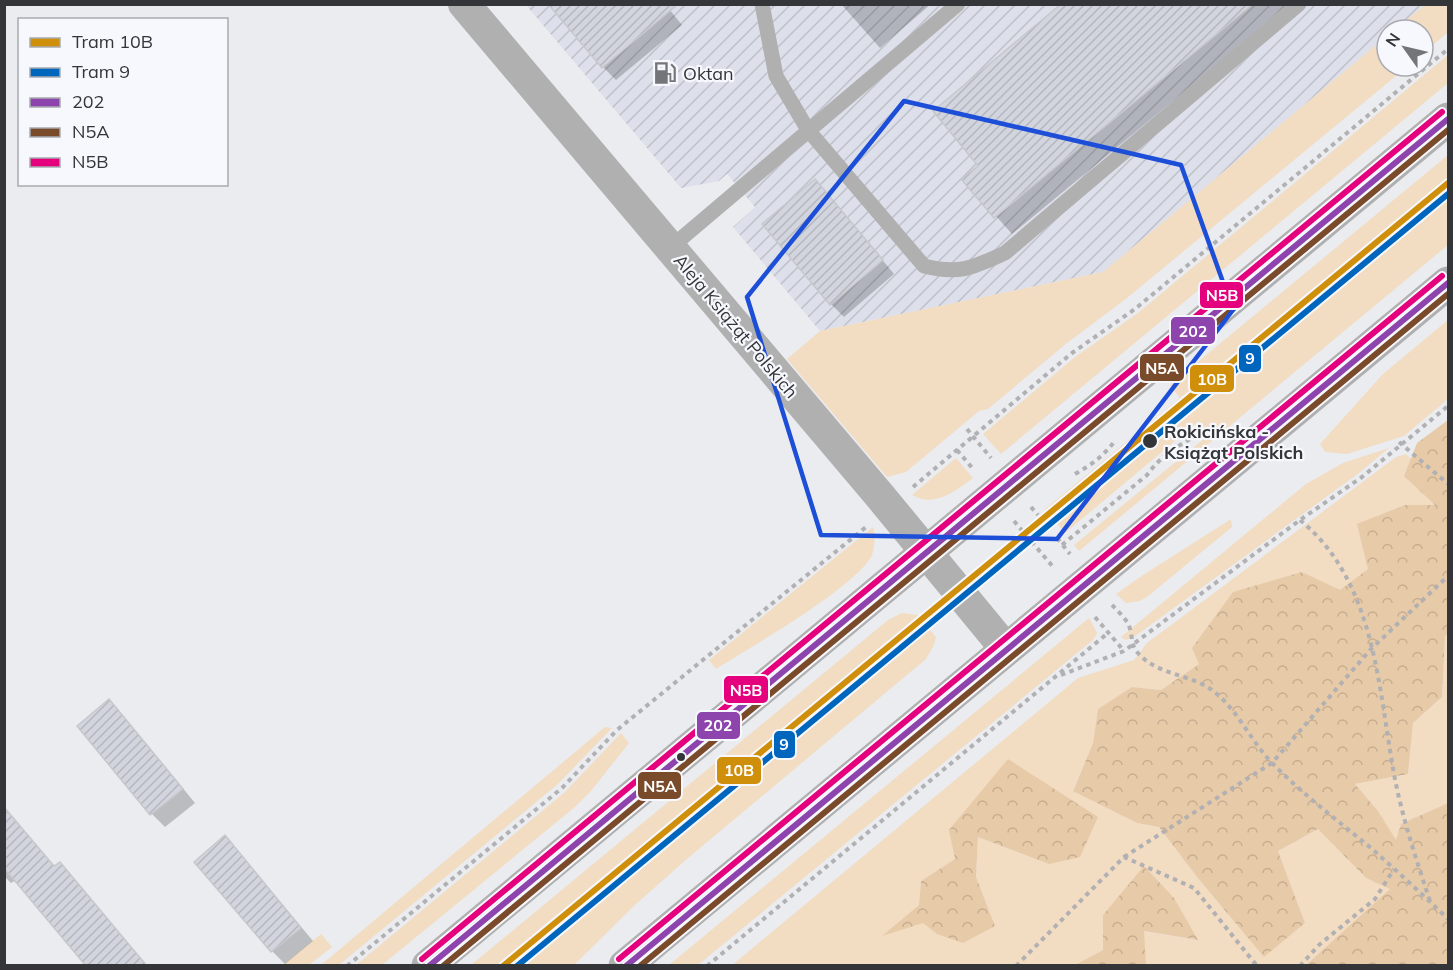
<svg xmlns="http://www.w3.org/2000/svg" width="1453" height="970" font-family="Mulish,sans-serif">
<style>
.industrial{fill:url(#industrial-furrows)}
.green{fill:#f2dcc2;fill-rule:evenodd}
.forest{fill:url(#forest-crowns)}
.shadow{fill:#0003}
.building{fill:url(#building-hatch);stroke:#c7c8cb;stroke-width:1.5}
.lines{fill:none;stroke-linecap:round;stroke-linejoin:round}
.path{stroke:#b1b0b2;stroke-width:4;stroke-dasharray:4.5 4.5;stroke-linecap:butt}
.service{stroke:#b1b0b1;stroke-width:15}
.minor{stroke:#b1b0b1;stroke-width:32}
.secondary{stroke:#b0b0b0;stroke-width:33}
.bus-1-casing{stroke:#f6f8fe;stroke-width:10}
.bus-2-casing{stroke:#f6f8fe;stroke-width:10}
.bus-3-casing{stroke:#f6f8fe;stroke-width:10}
.bus-1{stroke:#8e44ad;stroke-width:6}
.bus-2{stroke:#7a4b2a;stroke-width:6}
.bus-3{stroke:#e5007d;stroke-width:6}
.tram-1-casing{stroke:#f6f8fe;stroke-width:10}
.tram-2-casing{stroke:#f6f8fe;stroke-width:10}
.tram-1{stroke:#d08f0b;stroke-width:6}
.tram-2{stroke:#0065bd;stroke-width:6}
.marked{fill:none;stroke:#1d4ed8;stroke-width:4.5;stroke-linejoin:round}
.stop-dot{fill:#343538;stroke:#f6f8fe;stroke-width:2}
.labels{text-anchor:middle;dominant-baseline:central;stroke-width:4.5;stroke-linejoin:round;paint-order:stroke}
.poi-label{font-size:18px;fill:#343538;stroke:#f6f8fe;text-anchor:start}
.street-label{font-size:18px;fill:#343538;stroke:#f6f8fe}
.stop-label{font-size:18px;font-weight:bold;fill:#343538;stroke:#f6f8fe;text-anchor:start}
.line-badge{stroke:#f6f8fe;stroke-width:2}
.badge-label{font-size:16px;text-anchor:middle;font-weight:bold;fill:#fff}
</style>
<defs>
<pattern id="industrial-furrows" width="10" height="10" patternUnits="userSpaceOnUse" patternTransform="scale(1.5)"><rect width="10" height="10" fill="#dde0ea"/><path d="M-1 1l2-2M0 10L10 0M9 11l2-2" fill="none" stroke="#bec1c9"/></pattern>
<pattern id="forest-crowns" width="20" height="18" patternUnits="userSpaceOnUse" patternTransform="scale(1.5)"><rect width="20" height="18" fill="#e7caa8"/><path d="M2 6a3 3 0 1 1 6 0M12 15a3 3 0 1 1 6 0" fill="none" stroke="#c7ae91"/></pattern>
<pattern id="building-hatch" width="6" height="6" patternUnits="userSpaceOnUse" patternTransform="scale(1.5)"><rect width="6" height="6" fill="#d2d5de"/><path d="M-1 1l2-2M0 6l6-6M5 7l2-2" fill="none" stroke="#b5b7bf"/></pattern>
</defs>
<rect width="100%" height="100%" fill="#eaecf0"/>
<path class="industrial" d="M526,5h899l-31,25h-7v6l-284,236 -283,59 -87,-104 22,-20 -28,-33 -8,7 -38,7z"/>
<path class="green" d="M1425,5h23v27l-25,22v-24h-29z
M1387,36v30h21l-281,232 -60,45 -79,66 -9,2 -73,61 -19,5 -100,-118 33,-28 283,-59z
M1448,55v28l-447,371 -18,-20 92,-77 63,-44z
M1448,155v90l-369,306 -5,-6 136,-111 -11,-13 -134,112 -20,-24 135,-111 -10,-13z
M1448,320v79l-44,37 -57,18 -22,-2 -5,-8 63,-70z
M1389,448l-30,25 -225,164 -8,3 -5,-3 185,-153 37,-21z
M1406,454l5,5 -7,17 32,29 -68,64 -28,22 -38,-19 -103,92 -38,26 -29,-3 -34,22 -5,34 -20,47 64,33 22,4 38,50 67,79 41,-33 -27,-72 40,-22 48,49 25,11 -85,76h-160l-3,-34 54,9 -94,-25v35l-28,15 -344,1 347,-288 56,-18 13,-17 249,-186zM1008,760l41,104 -71,-27 -2,40 19,49 -58,8 -14,-12 -39,13 35,-30 2,-24 34,-22z
M956,458l17,20c-17,13 -39,30 -61,17z
M1231,519l1,8 -85,70 -7,4 -14,2 -10,-9 24,-17z
M873,527c2,10 2,19 -1,28 -13,30 -124,94 -156,114l-7,-9z
M902,613l16,2 18,22 -3,10 -7,12 -238,199 -53,47 -61,60h-103l417,-345z
M1089,618l8,15 -4,7 -395,325h-29z
M1448,634v169l-47,21 -5,17 -18,-30 -23,-27 53,-10 5,-51 29,-26 3,-61z
M605,727l7,1 -54,56 -219,181h-18z
M621,733l8,10 -38,48 -16,16 -193,158h-26l209,-173z
M321,934l11,13 -23,18h-26z"/>
<path class="forest" d="M1448,420v214l-3,2 -3,61 -29,26 -5,51 -53,10 23,27 18,29 5,-16 47,-21v162h-142l84,-76 -24,-11 -48,-49 -40,22 27,72 -41,34 -67,-80 -38,-50 -22,-4 -64,-32 20,-48 5,-34 34,-22 29,3 38,-26 -7,-16 41,-56 69,-20 38,18 28,-21 -11,-45 48,-19h30l-31,-29 13,-33z
M1008,759l90,58 -18,40 -31,7 -71,-27 -2,40 19,49 -32,17 -26,-9 -14,-11 -41,13 37,-31 2,-24 34,-22 -6,-29z
M1144,866l30,32 24,42 -54,-9 2,34h-71l28,-15v-35z"/>
<path class="shadow" d="M665,4l17,21 -66,55 -13,-13z
M841,4h90l-51,44z
M1064,4h226l-278,230 -49,-55 17,-13z
M828,194l66,80 -50,43 -13,-13z
M109,701l13,13 73,89 -30,24 -13,-13 -73,-88z
M4,807l51,61 5,-4 11,11 76,91h-59l-72,-86 -5,3 -7,-7z
M224,837l13,13 76,91 -28,23 -13,-13z"/>
<path class="building" d="M548,4h130l-76,64z
M1061,4h192l-259,214 -33,-39 17,-13 -45,-55z
M815,179l68,81 -53,45 -68,-81z
M109,699l74,90 -33,26 -73,-89z
M4,807l50,59 6,-4 87,104h-61l-82,-98z
M225,835l76,93 -30,24 -77,-90z"/>
<g class="lines">
<path class="path" d="M967,429l24,29
M1399,442l49,42
M957,450l17,20
M1075,474c19,-11 26,-16 40,-33
M913,487l159,-134 63,-44 313,-260
M1031,507l7,8
M1300,520c75,61 78,166 94,254 8,43 22,85 36,127
M1014,521l40,47
M1057,538l13,16
M1062,545l85,-70c12,-17 27,-27 45,-37
M1112,605c5,5 11,11 15,17 6,9 3,22 10,30 21,25 57,21 80,42 23,20 35,49 57,71 30,30 64,56 97,83 26,23 52,47 77,71
M1095,617l29,34
M1061,675l63,-24 176,-131 62,-43 86,-71
M1124,857l148,-94 99,-114 77,-73
M347,966l215,-178 55,-58 249,-203
M707,966l401,-333
M1016,966l108,-109 70,31 63,78
M1300,966l19,-21 56,-46 19,-30"/>
<path class="service" d="M762,4l14,72 32,54 116,136c36,9 50,1 81,-13l294,-249
M670,248l288,-244"/>
<path class="minor" d="M464,4l416,492 126,153"/>
<path class="secondary" d="M428,966l1020,-847
M625,966l823,-683"/>
<g class="bus-1-casing">
<path id="bus-1" d="M429,966l1019,-847
M626,966l822,-683"/>
</g>
<g class="bus-2-casing">
<path id="bus-2" d="M443,966l1005,-836
M640,966l808,-672"/>
</g>
<g class="bus-3-casing">
<path id="bus-3" d="M422,959l1020,-847
M619,959l823,-683"/>
</g>
<use href="#bus-1" class="bus-1"/>
<use href="#bus-2" class="bus-2"/>
<use href="#bus-3" class="bus-3"/>
<g class="tram-1-casing">
<path id="tram-1" d="M503,966l945,-783"/>
</g>
<g class="tram-2-casing">
<path id="tram-2" d="M517,966l931,-772"/>
</g>
<use href="#tram-1" class="tram-1"/>
<use href="#tram-2" class="tram-2"/>
</g>
<path class="marked" d="M904,101l277,64 52,145 -176,229 -236,-4 -74,-238z"/>
<defs>
<g id="fuel-bare" transform="scale(1.8)"><path d="M-5.5-6h7V0h2V4h1.3V-2.5L3-4.5l.8-.8L6-3V5H2.5V1h-1V6h-7ZM-4.2-4.7v3.2H.2V-4.7Z" fill="#747578" stroke="#f6f8fe" stroke-width="2.5" paint-order="stroke"/></g>
</defs>
<g fill-rule="evenodd">
<use href="#fuel-bare" x="665" y="73"/>
</g>
<g class="stop-dot">
<circle cx="1150" cy="441" r="8"/>
<circle cx="681" cy="757" r="5"/>
</g>
<g class="labels">
<g class="poi-label">
<text x="683" y="73">Oktan</text>
</g>
<g class="street-label">
<text transform="translate(736 326) rotate(50)">Aleja Książąt Polskich</text>
</g>
<g class="stop-label">
<text x="1164" y="431">Rokicińska -<tspan x="1164" dy="21">Książąt Polskich</tspan></text>
</g>
</g>
<g class="line-badge">
<rect x="1199" y="281" width="45" height="28" rx="6" fill="#e5007d"/>
<rect x="1170" y="316" width="46" height="29" rx="6" fill="#8e44ad"/>
<rect x="1238" y="344" width="24" height="29" rx="6" fill="#0065bd"/>
<rect x="1139" y="353" width="46" height="29" rx="6" fill="#7a4b2a"/>
<rect x="1189" y="364" width="46" height="29" rx="6" fill="#d08f0b"/>
<rect x="723" y="675" width="46" height="29" rx="6" fill="#e5007d"/>
<rect x="696" y="711" width="45" height="29" rx="6" fill="#8e44ad"/>
<rect x="773" y="730" width="23" height="29" rx="6" fill="#0065bd"/>
<rect x="716" y="756" width="46" height="29" rx="6" fill="#d08f0b"/>
<rect x="637" y="771" width="45" height="29" rx="6" fill="#7a4b2a"/>
</g>
<g class="badge-label">
<text x="1222" y="301">N5B</text>
<text x="1193" y="337">202</text>
<text x="1250" y="364">9</text>
<text x="1162" y="374">N5A</text>
<text x="1212" y="385">10B</text>
<text x="746" y="696">N5B</text>
<text x="718" y="731">202</text>
<text x="784" y="750">9</text>
<text x="739" y="776">10B</text>
<text x="660" y="792">N5A</text>
</g>
<rect width="1453" height="970" fill="none" stroke="#343538" stroke-width="12"/>
<rect x="18" y="18" width="210" height="168" fill="#f6f8fe" stroke="#a8aaaf" stroke-width="1.5"/>
<rect x="30" y="38" width="30" height="9" fill="#d08f0b" stroke="#a8aaaf" stroke-width="1.5"/>
<text x="72" y="48" font-size="18" fill="#343538">Tram 10B</text>
<rect x="30" y="68" width="30" height="9" fill="#0065bd" stroke="#a8aaaf" stroke-width="1.5"/>
<text x="72" y="78" font-size="18" fill="#343538">Tram 9</text>
<rect x="30" y="98" width="30" height="9" fill="#8e44ad" stroke="#a8aaaf" stroke-width="1.5"/>
<text x="72" y="108" font-size="18" fill="#343538">202</text>
<rect x="30" y="128" width="30" height="9" fill="#7a4b2a" stroke="#a8aaaf" stroke-width="1.5"/>
<text x="72" y="138" font-size="18" fill="#343538">N5A</text>
<rect x="30" y="158" width="30" height="9" fill="#e5007d" stroke="#a8aaaf" stroke-width="1.5"/>
<text x="72" y="168" font-size="18" fill="#343538">N5B</text>
<g transform="translate(1405 48) rotate(304)"><circle r="28" fill="#f6f8fe" stroke="#a8aaaf" stroke-width="1.5"/>
<path d="M0-4.5L10 22L0 15L-10 22Z" fill="#747578"/>
<text y="-9" font-size="16" font-weight="bold" text-anchor="middle" fill="#343538">N</text>
</g>
</svg>
